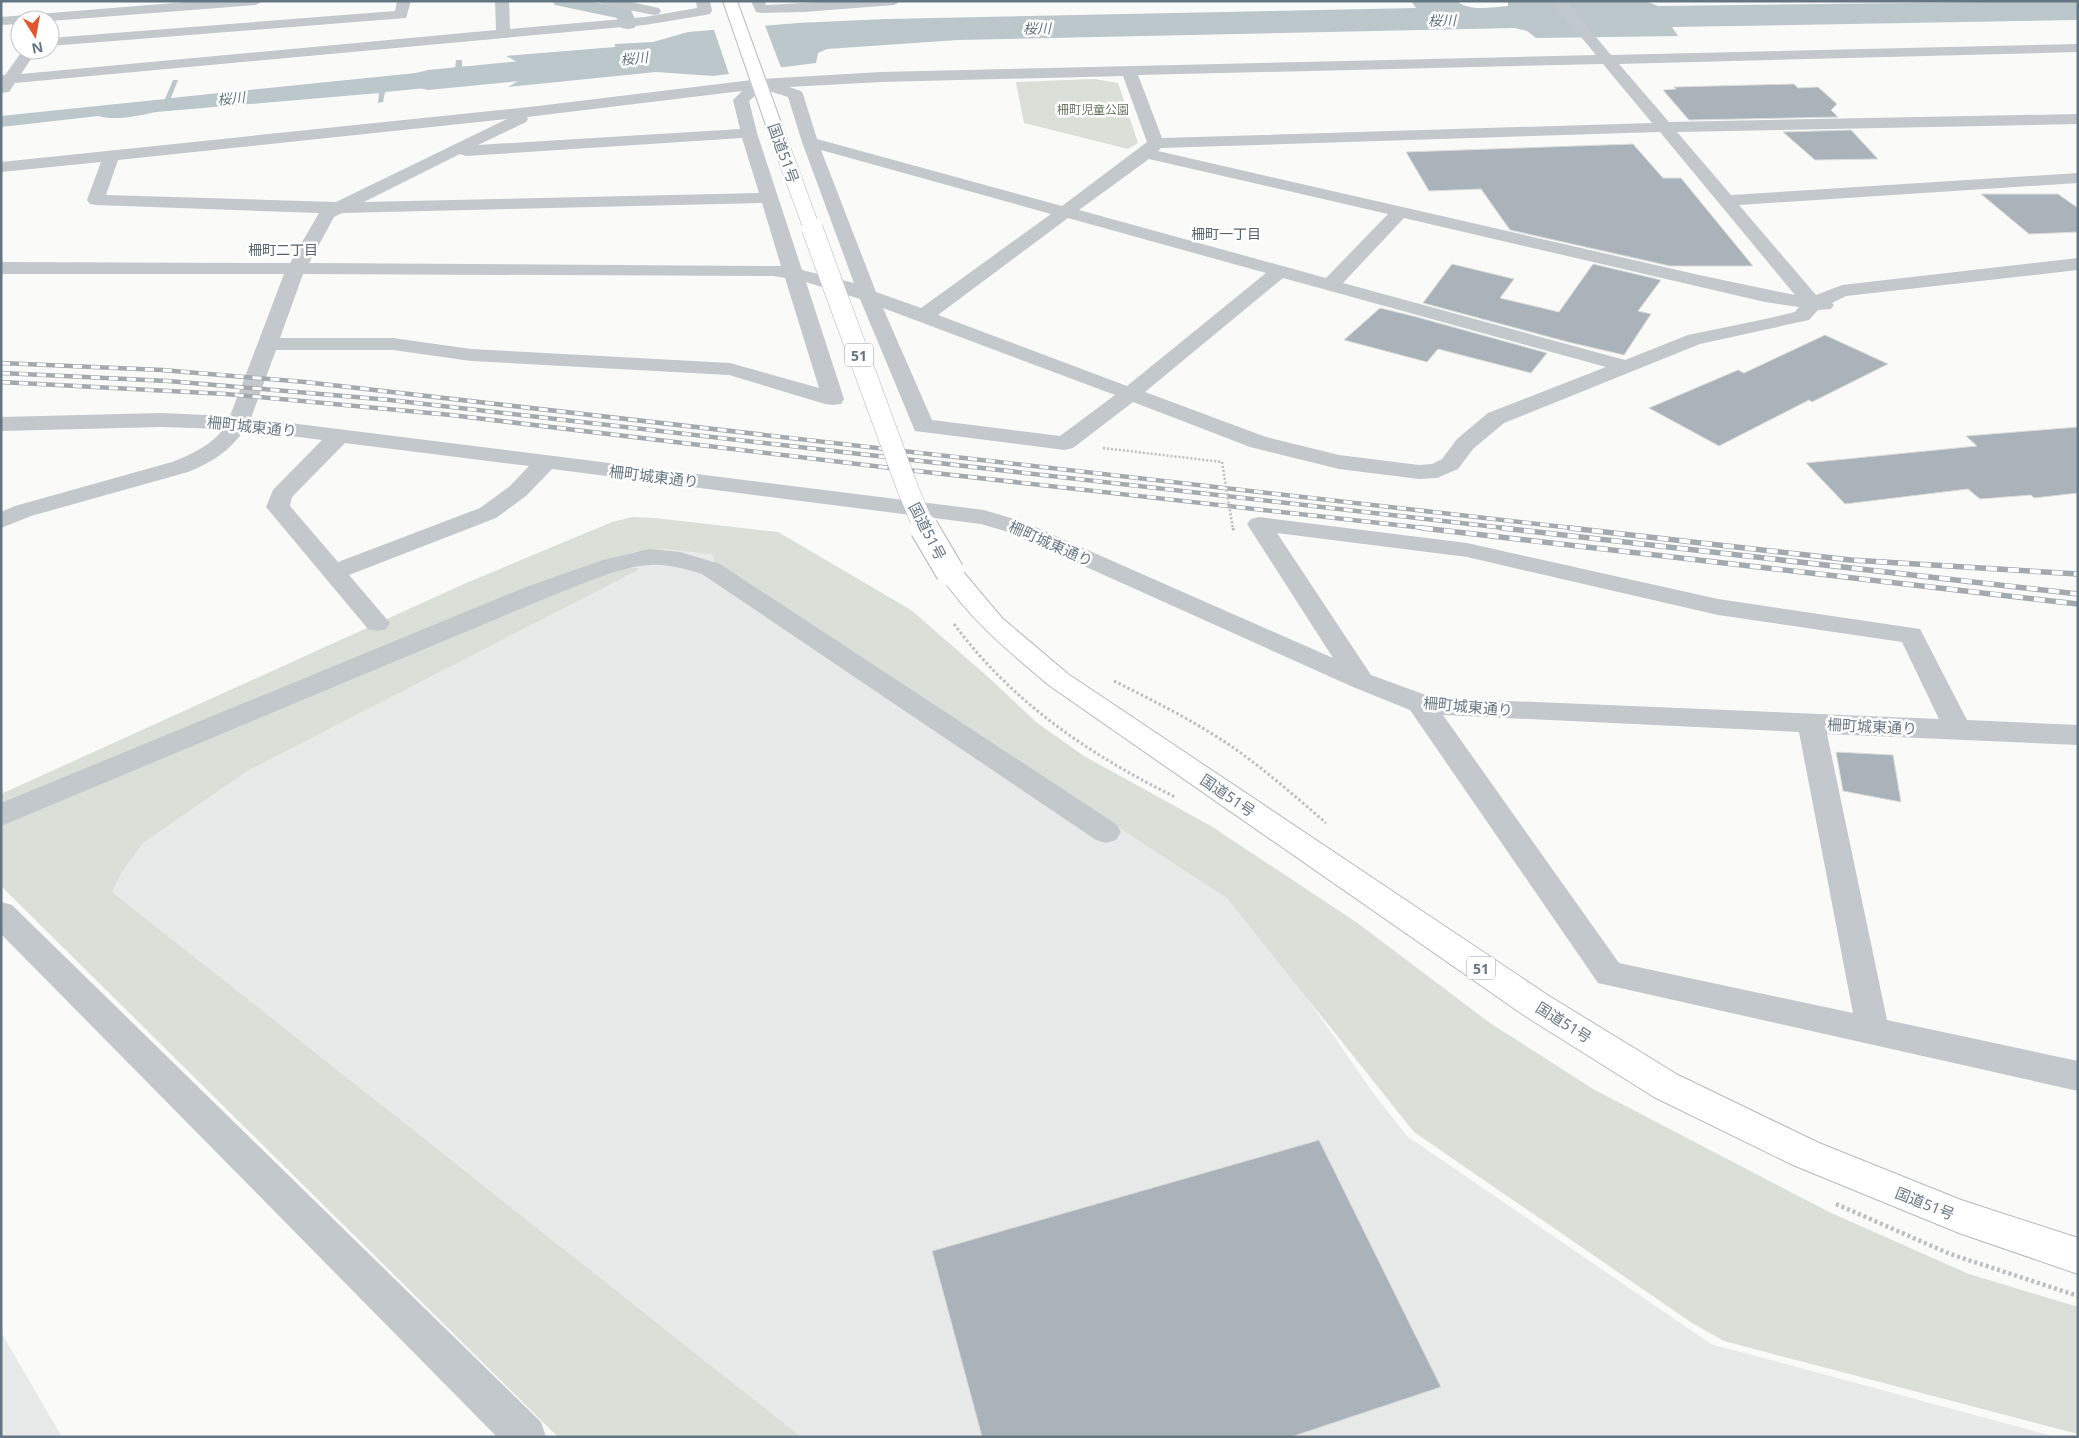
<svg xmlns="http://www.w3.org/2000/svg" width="2079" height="1438" font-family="'Noto Sans','Noto Sans JP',sans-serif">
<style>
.built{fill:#e8e9e9}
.green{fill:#dadfd7}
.water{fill:#bbc7cb}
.pier{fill:#fafaf8}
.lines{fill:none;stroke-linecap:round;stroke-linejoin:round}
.canal{fill:#bbc7cb;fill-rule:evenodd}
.river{fill:#bbc7cb;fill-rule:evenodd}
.building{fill:#aab3b9;stroke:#dcdcda}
.highway-casing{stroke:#b4b9bd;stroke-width:2}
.path-far3{stroke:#bbbfc2;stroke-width:2;stroke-dasharray:1 1;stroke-linecap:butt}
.path-far2{stroke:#bbbfc2;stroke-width:2.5;stroke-dasharray:2 2;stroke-linecap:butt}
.path-far1{stroke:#bbbfc2;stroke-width:3;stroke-dasharray:2.5 2.5;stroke-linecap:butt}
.path{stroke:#bbbfc2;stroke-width:4.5;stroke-dasharray:3 3;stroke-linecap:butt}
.minor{fill:#c3c8cc;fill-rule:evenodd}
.highway{fill:#fff;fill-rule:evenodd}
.rail-far1-casing{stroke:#a2aab0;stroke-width:4.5}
.rail-casing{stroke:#a2aab0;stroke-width:5.5}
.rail-far1{stroke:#fff;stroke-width:3;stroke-dasharray:9;stroke-linecap:butt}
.rail{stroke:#fff;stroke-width:4;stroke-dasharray:11;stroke-linecap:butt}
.highway-bridge-far2-casing{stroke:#b4b9bd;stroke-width:17;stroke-linecap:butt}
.highway-bridge-far1-casing{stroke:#b4b9bd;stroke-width:22;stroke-linecap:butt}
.highway-bridge-casing{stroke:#b4b9bd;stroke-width:30;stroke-linecap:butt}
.path-bridge-far1{stroke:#bbbfc2;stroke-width:2.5;stroke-dasharray:2 2;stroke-linecap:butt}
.path-bridge{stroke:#bbbfc2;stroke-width:3;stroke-dasharray:2.5 2.5;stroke-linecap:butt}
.highway-bridge-far2{stroke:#fff;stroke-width:16}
.highway-bridge-far1{stroke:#fff;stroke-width:21}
.highway-bridge{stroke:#fff;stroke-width:28}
.labels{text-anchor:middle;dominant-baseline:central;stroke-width:5;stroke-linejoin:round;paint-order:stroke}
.far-park-label{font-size:12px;fill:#687a64;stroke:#fff}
.far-water-label{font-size:14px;font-style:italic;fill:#60757c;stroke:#fff}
.far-neighbourhood-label{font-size:14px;fill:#57646e;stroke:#fff}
.shield{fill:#fff;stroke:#939fa8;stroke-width:1}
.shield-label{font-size:14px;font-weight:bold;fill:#657683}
.street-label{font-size:15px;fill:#657683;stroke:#fff}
</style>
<rect width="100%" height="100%" fill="#fafaf8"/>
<path class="built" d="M658,545l72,7 508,347 136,195 33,42 304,208 345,93h-1258l-792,-554 614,-333z
M1,1332l61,105h-61z"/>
<path class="green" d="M1094,79l24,4 20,60 -10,6 -104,-26 -8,-41z
M632,517l23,1 123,14 133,78 76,66 49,46 48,34 127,70 145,96 134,101 103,66 236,123 140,62 109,33v127l-354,-93 -32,-18 -278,-191 -187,-234 -511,-333 -4,-11 -47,-5 -32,3 -62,20 -570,233v-11l463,-210 148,-62z
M623,568h14l1,2 -391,201 -104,72 -22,30 -9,19 689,545h-243l-557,-551v-63l601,-250z"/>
<path class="water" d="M1411,1h46c12,11 36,6 51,5v-5h138l12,5 420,-5v19l-406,7 6,9 -142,2 -9,-7 -13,-3 -556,12 -131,9 -9,4 -2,10 -103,13 -57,-4 -148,15 12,-7 1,-16 -15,-8 109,-9v-3l38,-2 35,-10 110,-9 88,-4 530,-11z
M456,60h6v8l48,-4 -1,16 -124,12 -2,10 -5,1 1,-10 -223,19c-19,4 -40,9 -58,4l-97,11v-11l164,-17 8,-19h5l-7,18 284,-29z"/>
<path class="pier" d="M764,23l18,47 -52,7 -17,-50z"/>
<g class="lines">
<path class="canal" d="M552,1h37l42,9 6,14 -3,4 -6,1 -6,-1 -5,-10 -62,-13z"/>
<path class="river" d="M602,53l12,3 4,7 -4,7 -12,3 -174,17 -12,-3 -5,-7 5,-7 12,-3z"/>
</g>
<path class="building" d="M1794,84l4,4 20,-1 19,17 -6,6 7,7 -149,3 -26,-30 13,-1 -2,-2z
M1851,130l27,29 -63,1 -32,-28z
M1633,144l30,34h18l72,88h-83l-160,-36 -29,-41 -52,2 -23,-39z
M1981,194h77l20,14v24l-49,2z
M1452,264l62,15 -14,19 59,14 34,-48 68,16 -23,31 13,3 -27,41 -56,-13 -145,-39z
M1380,308l33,8 134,37 -16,20 -93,-24 -11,13 -83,-22z
M1825,335l63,29 -76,38 -3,-2 -90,46 -70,-38 89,-38 6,3z
M2078,427v66l-44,5 -3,-3 -51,4 -12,-10 -123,15 -39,-41 171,-17 -11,-10z
M1836,752l57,3 8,47 -58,-11z
M1319,1140l122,247 -150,50h-309l-50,-186z"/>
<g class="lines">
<g class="highway-casing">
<path id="highway" d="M723,1h14l48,133 -2,3h-12l-2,-3z
M950,564l9,3 43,51 66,56 481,322 129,79 141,68 142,57 117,38v36l-119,-41 -166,-68 -139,-68 -129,-81 -475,-330c-43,-36 -81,-67 -112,-114l3,-5z"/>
</g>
<path class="path-far3" d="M1685,1h86"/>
<path class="path-far2" d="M1103,448l119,14"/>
<path class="path-far1" d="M954,624c59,79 133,129 221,173
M1114,681c40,20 80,40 117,65 33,23 64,50 95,77"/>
<path class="path" d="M1836,1204l114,50 128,42"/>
<path class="minor" d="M199,1h64l-7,4 -206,16 -30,-1v4l-19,1v-8z
M397,1h14l-5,17 -356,28v-8l345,-27z
M495,1h14l1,28 135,-12 52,-9 -1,-7h14l2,10 -2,3 -5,1 -60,10 -630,58 -6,9 -8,1v-18h4l18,-25h14l-16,24 475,-44z
M597,1h29l33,7 2,3 -2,3 -5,1 -50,-10z
M751,1h14l1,4 71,-4h64l-7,4 -90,7 -43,1 -5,-1z
M1551,1h15l45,54 467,-11v8l-459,12 50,58 409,-8v10l-401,8 54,63 347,-22v10l-339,22 77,90 26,-10 236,-27v12l-232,26 -14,7 2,2 -3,4 -13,1 -9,10 -109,24 -196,79 -31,26 -15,20 -21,9 -18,1 -80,-10 -89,-22 -117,-45 -60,46 -8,2 -150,-19 -55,-132 -54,-17 38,117 -3,5 -8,1 -8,-1 -96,-29 -258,-14 -78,-11h-117l-25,68 733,92 40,12 309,136 -86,-134 4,-5 8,-2 208,26 251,56 202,30 47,91 111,5v20l-251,-11 60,286 191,41v30l-480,-108 -188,-273 -57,-23 -345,-155 -27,-8 -429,-55 -26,27 -30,22 -147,57 41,48 -4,6 -9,2 -9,-2 -102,-122 7,-17 49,-50 -78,-10c-14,21 -33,33 -56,42l-157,44 -30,12v-16l14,-6 157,-44c18,-7 40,-17 51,-33l-62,-2 -160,4v-14l160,-4 69,3 54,-142h-283v-12l289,1 29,-50 -223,-8 -6,-1 -3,-4 14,-38 -100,10v-10l537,-56 222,-27 121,-7 715,-17zM1603,64l49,59 -490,15 -24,-63zM1123,76l24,66 -85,64 -245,-67 -14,-45 -2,-3 -12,-4 92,-5zM763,89l25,8 14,45 52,141 -52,-13 -45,-137 -8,-32zM742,91l-9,9 7,29 -262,16 48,-23 2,-3 -1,-2zM507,119l-171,83 -230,-7 12,-35zM1660,132l135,163 -96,-20 -541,-124 3,-3zM742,138l17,55 -395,9 96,-48 6,2zM821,150l230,64 -130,94 -45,-16zM1149,159l239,55 -62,64 -247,-68zM762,203l19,63 -472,-3 25,-46 8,-4zM1068,218l198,55 -139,113 -189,-71zM1404,218l361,84 34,5 -4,5 -25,6 -82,17 -63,25 -282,-77zM303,274l471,2 11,2 34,110 -89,-25 -259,-14 -78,-11h-113zM1283,278l40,11 283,78 -118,46 -31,26 -15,20 -10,5 -13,1 -80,-10 -73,-18 -121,-45zM883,308l232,87 -55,41 -128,-16zM345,443l184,23 -19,20 -30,22 -142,54 -48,-56 2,-9zM1277,533l190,24 251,58 184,27 37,77 -477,-20 -39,-5 -52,-19zM1443,715l356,17 54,281 -234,-50z
M649,549l31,3 40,12 396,260 5,8 -5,8 -10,3 -10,-3 -394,-266c-17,-5 -34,-10 -52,-9 -31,1 -77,23 -106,34l-543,227v-23l525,-216 77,-27z
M1,902l11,3 529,517 5,15h-49l-496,-503z"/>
<use href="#highway" class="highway"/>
<g class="rail-far1-casing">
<path id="rail-far1" d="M1,363l161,7 143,12 1276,147
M1,373l167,8 222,19 1123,129
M1,382l225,12 225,21 448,54 534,60"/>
</g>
<g class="rail-casing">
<path id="rail" d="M1422,528l656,76
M1502,528l576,66
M1570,528l281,32 227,14"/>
</g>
<use href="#rail-far1" class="rail-far1"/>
<use href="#rail" class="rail"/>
<g class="highway-bridge-far2-casing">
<path id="highway-bridge-far2" d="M777,134l35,95"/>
</g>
<g class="highway-bridge-far1-casing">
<path id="highway-bridge-far1" d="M812,228l97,264 16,37"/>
</g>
<g class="highway-bridge-casing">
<path id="highway-bridge" d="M924,528l26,44"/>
</g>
<path class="path-bridge-far1" d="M1222,462l11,67"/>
<path class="path-bridge" d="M1233,528l1,4"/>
<use href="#highway-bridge-far2" class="highway-bridge-far2"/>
<use href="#highway-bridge-far1" class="highway-bridge-far1"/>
<use href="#highway-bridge" class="highway-bridge"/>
</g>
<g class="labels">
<g class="far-park-label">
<text x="1093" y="109">柵町児童公園</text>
</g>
<g class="far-water-label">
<text transform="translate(1442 20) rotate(-1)">桜川</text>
<text transform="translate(1037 28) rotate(-1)">桜川</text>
<text transform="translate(634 58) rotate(-6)">桜川</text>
<text transform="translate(231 98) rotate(-6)">桜川</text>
</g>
<g class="far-neighbourhood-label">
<text x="1226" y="233">柵町一丁目</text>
<text x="283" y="249">柵町二丁目</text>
</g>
<g class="shield">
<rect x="845" y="343.5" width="28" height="23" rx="4"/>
<rect x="1467" y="956.5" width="28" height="23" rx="4"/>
</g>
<g class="shield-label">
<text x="859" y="355">51</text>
<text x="1481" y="968">51</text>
</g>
<g class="street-label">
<text transform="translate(784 153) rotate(70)">国道51号</text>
<text transform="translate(252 426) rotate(6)">柵町城東通り</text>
<text transform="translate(654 476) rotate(7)">柵町城東通り</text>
<text transform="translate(928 531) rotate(63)">国道51号</text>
<text transform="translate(1051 543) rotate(24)">柵町城東通り</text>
<text transform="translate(1468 706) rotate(5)">柵町城東通り</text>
<text transform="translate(1872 726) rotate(3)">柵町城東通り</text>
<text transform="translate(1228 795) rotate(34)">国道51号</text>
<text transform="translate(1564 1022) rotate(32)">国道51号</text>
<text transform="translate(1925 1203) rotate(22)">国道51号</text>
</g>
</g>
<rect width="2079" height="1438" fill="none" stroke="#657683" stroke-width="5"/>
<g transform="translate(35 35) rotate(169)"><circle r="24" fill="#ffffff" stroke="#c1c8cd"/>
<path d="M0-4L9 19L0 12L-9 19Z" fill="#e4572e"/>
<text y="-8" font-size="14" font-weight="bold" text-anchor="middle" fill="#657683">N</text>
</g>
</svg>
